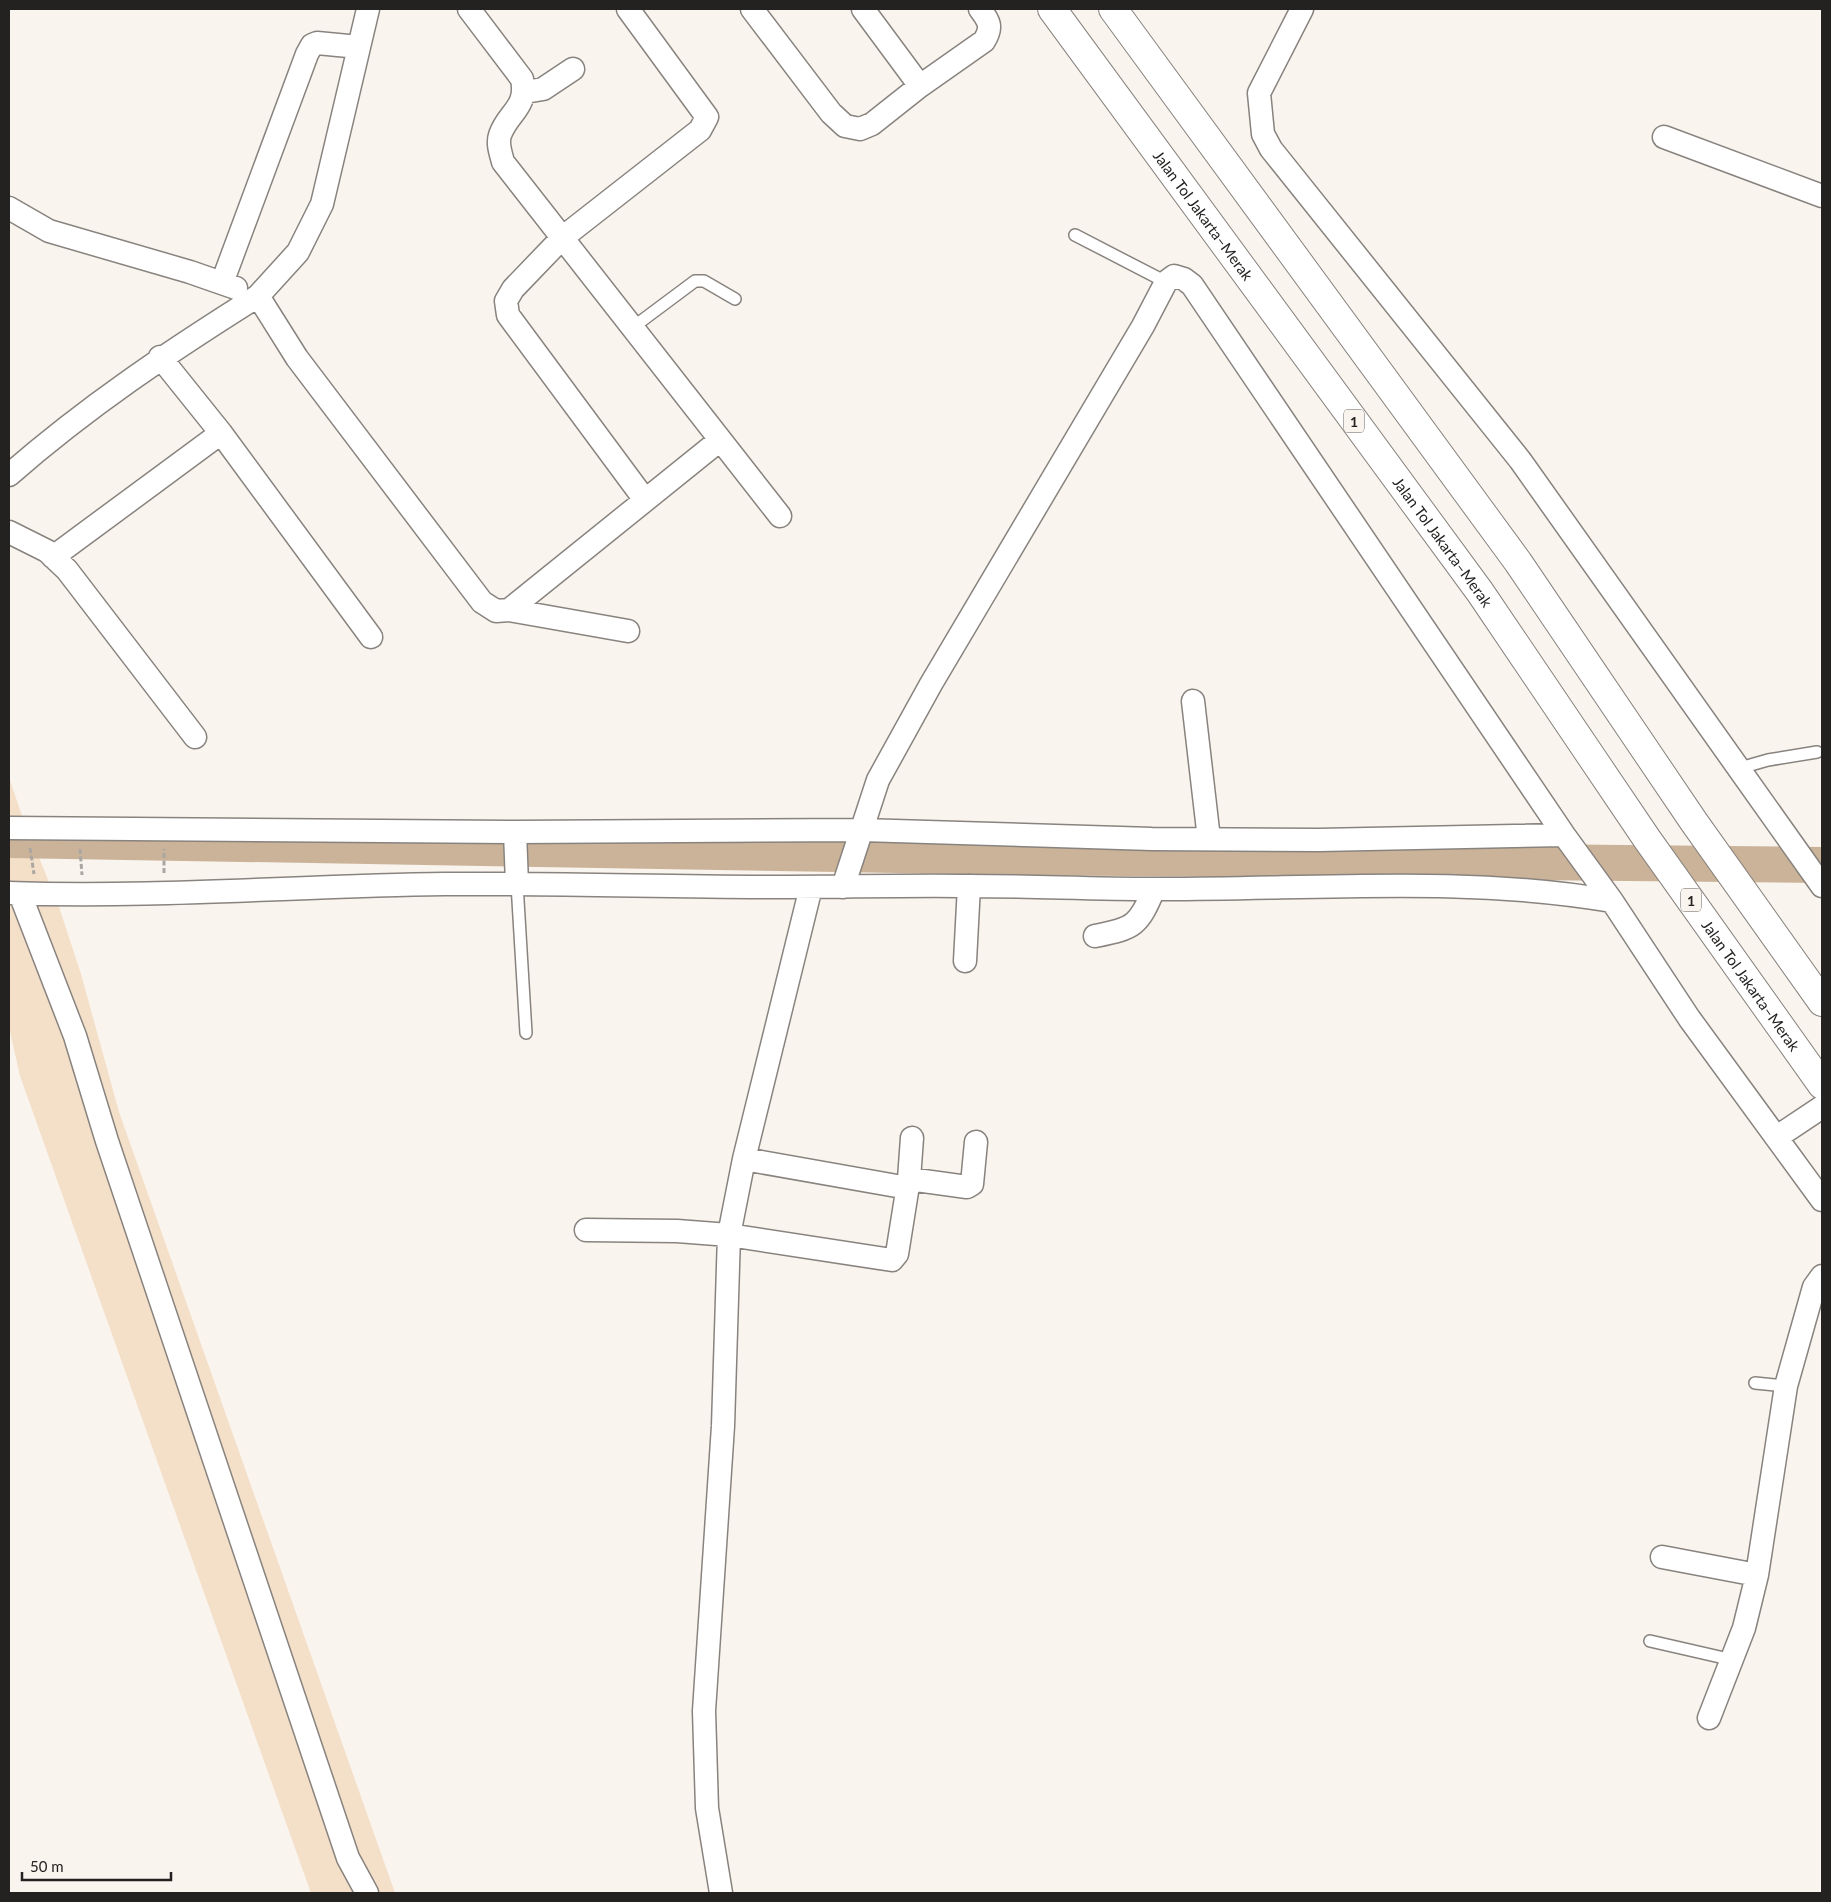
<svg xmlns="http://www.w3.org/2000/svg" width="1831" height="1902" font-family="Lato,sans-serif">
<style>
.green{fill:#f4dfc8}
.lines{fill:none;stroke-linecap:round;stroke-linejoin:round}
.river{stroke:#cbb399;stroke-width:36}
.lane-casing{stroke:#88837e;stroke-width:14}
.street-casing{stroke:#88837e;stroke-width:25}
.highway-casing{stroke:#88837e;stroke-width:30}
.path{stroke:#aba6a2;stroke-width:3;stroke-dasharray:5 2.5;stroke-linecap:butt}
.lane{stroke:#fff;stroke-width:11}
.street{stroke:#fff;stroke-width:22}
.highway{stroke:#fff;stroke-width:28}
.labels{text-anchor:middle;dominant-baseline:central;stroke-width:4;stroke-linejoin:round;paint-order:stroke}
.shield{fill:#faf4ee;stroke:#64615e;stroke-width:1}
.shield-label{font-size:14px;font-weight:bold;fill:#242220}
.street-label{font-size:15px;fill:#242220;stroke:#faf4ee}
</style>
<rect width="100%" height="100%" fill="#faf4ee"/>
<path class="green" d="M9,777l12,36 38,94 22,67 38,138 276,781h-84l-291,-817 -11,-49z"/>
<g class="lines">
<path class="river" d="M9,840l1012,17 801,8"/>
<g class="lane-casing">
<path id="lane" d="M1075,235l91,47
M632,328l63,-47h9l31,18
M1740,768l28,-8 49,-8
M517,884l9,149
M1755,1383l31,3
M1650,1641l83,19"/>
</g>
<g class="street-casing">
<path id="street" d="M368,9l-46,195 -24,48 -40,44 39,62 185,244 14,9 13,-1 119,21
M469,9l53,70c6,29 -14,33 -22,56 -3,9 1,19 3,27l277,354
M628,9l79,108 -7,13 -138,108 -49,51 -7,12 2,14 137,185
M752,9l79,104 14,13 15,3 12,-5 48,-38 64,-45c9,-14 5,-20 -4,-32
M863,9l57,77
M1302,9l-43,84 4,41 8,15 249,311 302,426
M525,92l18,-3 30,-20
M1664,137l158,59
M9,208l40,23 141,41 46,16
M222,283l85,-229 5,-9 5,-2 42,4
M221,433l150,204
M9,475c79,-69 160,-123 249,-179
M9,532l38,19 20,19 128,167
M53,557l168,-124 -61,-76
M509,610l211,-170
M1193,701l16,138
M9,828l506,4 347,-2 290,9 167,1 245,-5
M515,832l2,52
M843,887l35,-107 53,-96 212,-358 23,-44 8,-6 10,3 8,6 372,550 48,66
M9,893c145,5 290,-7 435,-9 113,-1 226,3 338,3 62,0 124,-2 186,-1 62,0 123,3 185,3 153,1 308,-14 459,12l77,117 133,182
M20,894l55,142 32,105 241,717 19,35
M1095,936c40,-8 43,-10 59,-47
M965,961l4,-75
M1777,1137l45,-30
M744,1159l164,29
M909,1179l58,8 5,-3 4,-42
M586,1230l91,1 52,4 163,25 5,-6 12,-75 3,-41
M1662,1557l95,18
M1709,1718l35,-90 13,-53 29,-189 28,-99 8,-11
M721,1893l-14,-85 -3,-97 19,-285 6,-191 15,-76 67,-272"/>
</g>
<g class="highway-casing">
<g id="highway">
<path id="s1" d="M1052,9l428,583 167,247 175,246"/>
<path d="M1113,9l405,553 176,260 128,180"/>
</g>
</g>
<path class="path" d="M30,848l4,26
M80,849l2,26
M164,873v-24"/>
<use href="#lane" class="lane"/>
<use href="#street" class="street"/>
<use href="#highway" class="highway"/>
</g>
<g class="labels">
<g class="shield">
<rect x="1344" y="409.5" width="20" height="23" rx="4"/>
<rect x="1681" y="888.5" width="20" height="23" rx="4"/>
</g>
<g class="shield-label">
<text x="1354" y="421">1</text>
<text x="1691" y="900">1</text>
</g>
<g class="street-label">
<text stroke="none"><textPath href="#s1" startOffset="256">Jalan Tol Jakarta–Merak</textPath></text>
<text stroke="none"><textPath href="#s1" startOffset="661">Jalan Tol Jakarta–Merak</textPath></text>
<text stroke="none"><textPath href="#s1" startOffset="1201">Jalan Tol Jakarta–Merak</textPath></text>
</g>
</g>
<rect width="1831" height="1902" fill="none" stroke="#242220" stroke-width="20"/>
<path d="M22 1872v8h149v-8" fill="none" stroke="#242220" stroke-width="2.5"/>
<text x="30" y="1872" font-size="15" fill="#242220" stroke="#faf4ee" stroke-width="4" paint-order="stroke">50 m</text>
</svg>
